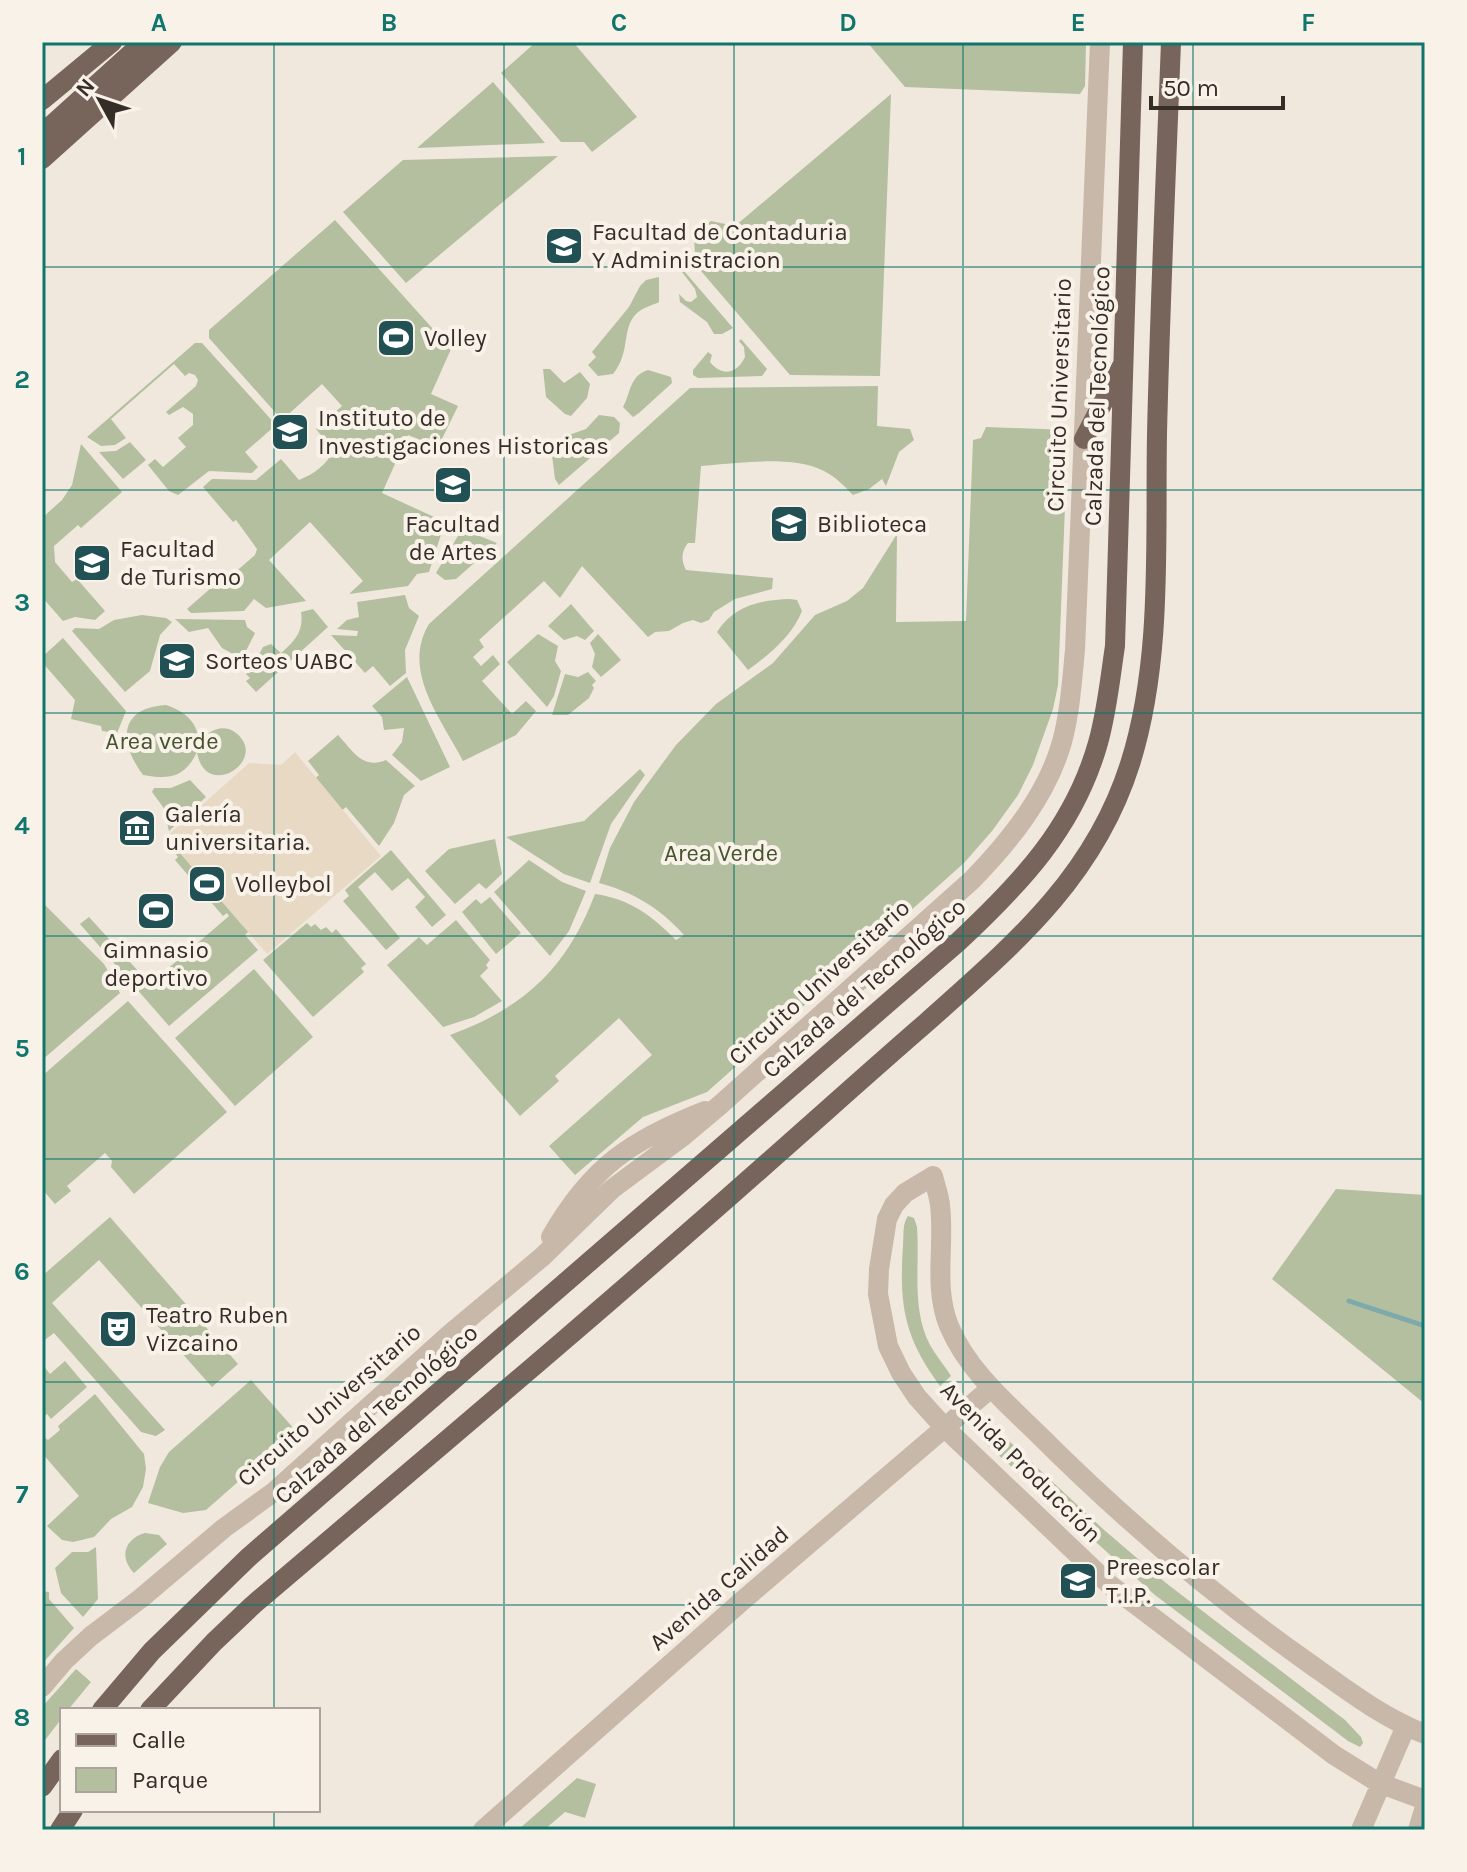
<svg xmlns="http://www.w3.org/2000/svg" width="1467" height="1872" font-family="Karla,sans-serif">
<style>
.green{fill:#b3bf9e}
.plaza{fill:#e8d9c5}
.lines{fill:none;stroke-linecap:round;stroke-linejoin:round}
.stream{stroke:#7daaac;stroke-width:5}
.minor{stroke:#c8b8a9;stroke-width:20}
.major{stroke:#77645b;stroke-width:20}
.grid{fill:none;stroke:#0f766e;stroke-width:2;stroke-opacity:0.55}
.labels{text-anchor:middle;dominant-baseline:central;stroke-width:8;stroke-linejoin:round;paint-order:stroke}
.poi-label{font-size:24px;fill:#362d29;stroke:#f9f2e9;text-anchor:start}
.street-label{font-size:24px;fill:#362d29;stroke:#f9f2e9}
.park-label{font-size:24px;fill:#45532e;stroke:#f9f2e9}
.neatline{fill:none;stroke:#0f766e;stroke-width:3}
.grid-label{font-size:26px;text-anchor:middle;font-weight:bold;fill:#0f766e}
</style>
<rect width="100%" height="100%" fill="#f1e8dd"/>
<path class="green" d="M536,42h37l64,75 -45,35 -8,-10h-23l-60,-69z
M867,42h219l-1,44 -5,8 -175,-7z
M493,82l52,61 -128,5z
M891,94l-11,282 -90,-1 -89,-104 -6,-17 -1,-18 17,-15 24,5z
M558,156l-152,127 -63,-71 60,-52z
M335,220l116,129 -20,45 27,12 -20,41 -30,-12 -26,58 63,29 -16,50 -12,2 -9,12 -59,8 14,-13 -53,-59 -41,38 37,41 -40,7 -12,-9 -10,12 -53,2 -4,-4 42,-37 3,3 23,-20 2,-6 -21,-29 -3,2 -30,-35 9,-8 44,1 25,-21 18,21c17,-7 25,-14 35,-29l-18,-22 26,-23 -20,-22 -40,36 -73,-82v-8z
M684,271l49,57 -11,6h-8l-7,-12 -27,-20 -1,-8 7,7 5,1 6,-5 -2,-8 -13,-17z
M659,277v25c-8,4 -16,5 -23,12 -15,16 -5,38 -23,60l-15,2 -10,-11 8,-8 -4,-5 37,-45 11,-21 6,-6z
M741,339l26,30 -5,7 -64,2 -5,-3v-5l15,-18 4,3 -2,7c12,15 27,12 35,-5l-1,-10 -5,-6z
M195,343h7l74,82 -31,27 13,15 -6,6 -43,-2 -31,24 -9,-4 -21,-26 7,-6 8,8 23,-20 -8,-9 15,-13v-11l-10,-7 -14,8 -3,-3 30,-26 2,-6 -3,-5 -6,-2 -4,3 -11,-12 -63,55 15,19 -11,7 -14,1 -14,-9z
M543,369h7l14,14 16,-11 10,12 -3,14 -16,18 -6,-2 -19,-17z
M648,370l23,7 1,6 -33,30 -6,4 -10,-10c8,-14 6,-31 25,-37z
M878,386l-1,40 33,3 4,11 -15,12 -13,34 -4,-7 -13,10 -16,6c-9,-9 -17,-18 -29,-24 -31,-16 -88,-8 -123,-5l-6,77h-7c-7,9 -7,17 -2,27l87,8 -1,11 -37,10 -21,13 -5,8 -8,3 -8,-3 -10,3 -14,8 -14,1 -7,5 -66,-71 -22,32 -16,-17 -65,59 5,7 -11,10 8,9 12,-11 7,9 -18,17 30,33 14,-13 10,10 -20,24 -53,26c-22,-43 -62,-90 -34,-137l261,-236z
M599,415l15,2 6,6 -1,10 -60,52 -4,-6 -4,-32 15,-11 20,-7z
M986,427l82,3 -10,255 -5,24 -20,56 -15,30 -26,36 -28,32 -257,229 -64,25 -68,58 -26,-29 103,-91 -33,-37 -64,58 4,5 -39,35 -70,-81c74,-27 117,-67 145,-141 35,5 56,21 81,46l8,-5c-24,-27 -51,-43 -85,-52l11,-35 24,-46 42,-57 40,-41 57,-41 42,-48 32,-14 16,-13 34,-54 -1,88 70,-1 7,-181 8,-2z
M130,442l16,18 -23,19 -24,-27 17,-1z
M81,444l41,48 -41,36 -3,-3 -24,21 1,16 17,20 5,-3 28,32 -10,9 -20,-3 -12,4 -21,-24v-79l20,-18 10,-15z
M462,529l35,14 -41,36 -11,1 -9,-7z
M405,595l4,13 10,8 -14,34 1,23 -16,13 -17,-20 -8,7 -34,-38 26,1 1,-5 -21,-2 10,-9 12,-3 -2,-15z
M790,599l7,1 5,11c-10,25 -32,43 -54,59l-31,-38c17,-26 42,-32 73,-33z
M571,604l23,27 -9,9 -8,-4 -13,4 -16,-14z
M313,609l15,18 -72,65 -10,-11 4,-3 -4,-4 6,-6 11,-21 8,-3 10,9c14,-12 23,-22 20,-41z
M142,615l24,3 6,4 -12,13 -10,36 -25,21 -53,-61 3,-3 24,1 15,-9z
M175,619l70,1 2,7 8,6 -13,26 -20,-11 -14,-20 -19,4z
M538,634l20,12 -3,15 6,10 -7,25 -7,11 -40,-45z
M598,634l23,26 -20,17 -9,-10 3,-13 -5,-11z
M63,638l63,73 -9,22 -15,-2 -1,-5 -30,-7 4,-19 -33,-38v-5z
M588,672l8,9 -4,4 2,3 -5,10 -21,17h-16l13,-41 13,3z
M407,677l43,90 -29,14 -29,-26 10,-13 2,-14 -20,2 -2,-13 -10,-11z
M166,705c20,7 32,17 33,39 7,-12 23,-22 37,-11 34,27 -31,69 -39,19 -12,25 -27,28 -54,23 -24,-32 -25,-67 23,-70z
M338,735c15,16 25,35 48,25l29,26 -11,9 -10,28 -15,23 -33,-39 -12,10 -27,-32 12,-10 -11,-14z
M640,769l5,6 -34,49 -21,59 -26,-9 -58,-37 78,-16z
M190,780l16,17 -37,34 -6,-24 -11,-15 2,-4h17z
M495,839l7,35 -16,15 -7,-6 -24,21 -30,-33 24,-22z
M174,844l76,86 -5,5 13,15 -89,76 -89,-102 9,-7 61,67 79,-68 -2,-3 -4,3 -48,-56 3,-3 -8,-11z
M391,850l55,65 -14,12 -17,-20 10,-10 -17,-19 -16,13 -17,-19 -17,15 42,51 -14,12 -43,-49 6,-5 -4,-6z
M529,860l33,22 24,9 -17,40 -19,25 -56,-64z
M490,897l31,36 -25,21 -34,-42 14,-13 5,5z
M42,902l62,62 16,29 -78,67z
M456,920l34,40 -4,5 2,3 -8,8 22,25 -28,16 -31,10 -56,-62 32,-28 8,8z
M307,923l4,4 4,-3 6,6 5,-3 6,6 4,-4 30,35 -5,4 3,4 -51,45 -50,-57z
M254,969l59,68 -78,69 -60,-68z
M128,1001l99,111 -93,82 -23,-27 1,-6 -7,-8 -38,33 4,5 -16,13 -13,-15v-113z
M1336,1189l89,6v209l-153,-125z
M908,1216l6,2 3,9c3,39 -6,81 13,118 6,11 15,21 21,31l-11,10c-36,-49 -41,-81 -37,-140 1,-11 -1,-22 5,-30z
M110,1217l128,147 -26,23 -113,-127 -47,43 113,127 -9,6 -15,-4 -87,-99 -12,9v-66z
M65,1361l22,26 -36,32 -4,-5 -5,4v-54l8,10z
M251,1380l45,51 -90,79 -23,3 -35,-10 12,-36 9,-15z
M95,1394l49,60 2,15 -3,18 -11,20 -21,12 -17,18 -21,5 -11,-2 -15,-14 32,-30 -37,-43v-13l3,-2 3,2 12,-10 -2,-4z
M989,1428h6l108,101 63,54 179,137 16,17 2,6 -3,4 -12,-6 -193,-146 -171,-153 -2,-7z
M145,1533l14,2 8,9 -33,29c-15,-15 -10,-34 11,-40z
M96,1547l2,52 -15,18 -22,-24 -6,-25 17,-16h16z
M42,1591l7,1v7l25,29 -32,36z
M76,1669l15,13 -23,28h-6v8l-20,26v-37z
M577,1778l19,6 -11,34 -20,-6 -21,18h-26z"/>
<path class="plaza" d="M295,752l86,104 -114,98 -101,-117 83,-74 32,2z"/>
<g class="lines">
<path class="stream" d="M1349,1301l76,25"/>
<path class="minor" d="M551,1237c40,-70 80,-97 154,-126
M42,1687l22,-26 27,-25 49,-37 84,-71 51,-37 175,-157 92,-77 70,-68 70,-52 38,-32 252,-225c38,-39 75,-85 90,-138 8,-30 10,-61 13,-92l25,-608
M1425,1734c-44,-17 -81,-46 -119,-73 -96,-68 -186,-145 -269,-228 -33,-32 -70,-64 -88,-107 -16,-40 -4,-80 -9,-121 -1,-10 -5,-20 -7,-29l-28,17 -11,12 -7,14 -8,50 -1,25 10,52 13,27 16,24 28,31 165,157 224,170 45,28 46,17
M483,1830l259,-229 249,-213
M1361,1830l45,-104
M1418,1830l7,-23"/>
<path class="major" d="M42,100l70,-58
M42,134l102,-92
M42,159l130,-117
M1084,439l38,-73
M102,1710l50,-59 98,-95 708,-614c62,-58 116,-114 140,-199 9,-32 12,-64 17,-97l18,-604
M150,1710l64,-68 39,-37c174,-148 349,-295 520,-447 51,-45 102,-91 154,-136 86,-77 167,-144 203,-258 33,-104 25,-222 27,-330 3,-131 9,-262 14,-392
M42,1787l20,-28
M60,1830l13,-20"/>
</g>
<path class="grid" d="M274,42v1668M504,42v1788M734,42v1788M963,42v1788M1193,42v1788M42,267h1383M42,490h1383M42,713h1383M42,936h1383M42,1159h1383M42,1382h1383M42,1605h1383M274,1810v20"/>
<defs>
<g id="university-square" transform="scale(2)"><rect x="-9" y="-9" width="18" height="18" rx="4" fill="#215155" stroke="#f9f2e9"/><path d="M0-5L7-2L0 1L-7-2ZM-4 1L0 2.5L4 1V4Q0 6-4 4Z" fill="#fff"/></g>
<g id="stadium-square" transform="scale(2)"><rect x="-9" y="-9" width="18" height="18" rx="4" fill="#215155" stroke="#f9f2e9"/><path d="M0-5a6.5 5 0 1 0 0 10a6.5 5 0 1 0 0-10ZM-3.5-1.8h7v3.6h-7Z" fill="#fff"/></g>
<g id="museum-square" transform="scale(2)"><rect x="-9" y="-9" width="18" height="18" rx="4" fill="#215155" stroke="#f9f2e9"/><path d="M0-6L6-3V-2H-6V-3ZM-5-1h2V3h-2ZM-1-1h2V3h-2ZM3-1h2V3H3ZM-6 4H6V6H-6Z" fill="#fff"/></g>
<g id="theatre-square" transform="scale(2)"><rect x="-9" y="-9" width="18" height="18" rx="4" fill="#215155" stroke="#f9f2e9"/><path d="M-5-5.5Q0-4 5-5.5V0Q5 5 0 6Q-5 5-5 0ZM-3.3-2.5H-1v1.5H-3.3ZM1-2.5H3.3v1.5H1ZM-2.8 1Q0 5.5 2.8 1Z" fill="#fff"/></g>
<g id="school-square" transform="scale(2)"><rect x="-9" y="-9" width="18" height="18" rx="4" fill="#215155" stroke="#f9f2e9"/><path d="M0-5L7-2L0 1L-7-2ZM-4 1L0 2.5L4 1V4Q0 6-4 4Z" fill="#fff"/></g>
</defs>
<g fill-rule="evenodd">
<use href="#university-square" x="564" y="246"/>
<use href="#stadium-square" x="396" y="338"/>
<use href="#university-square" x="290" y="432"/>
<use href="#university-square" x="453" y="485"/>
<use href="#university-square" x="789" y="524"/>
<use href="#university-square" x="92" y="563"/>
<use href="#university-square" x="177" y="661"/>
<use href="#museum-square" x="137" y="828"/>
<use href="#stadium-square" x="207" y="884"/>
<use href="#stadium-square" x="156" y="911"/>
<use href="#theatre-square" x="118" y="1329"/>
<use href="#school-square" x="1078" y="1581"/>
</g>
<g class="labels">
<g class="poi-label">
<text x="592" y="232">Facultad de Contaduria<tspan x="592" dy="28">Y Administracion</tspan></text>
<text x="424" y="338">Volley</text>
<text x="318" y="418">Instituto de<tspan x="318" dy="28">Investigaciones Historicas</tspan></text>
<text x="453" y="524" text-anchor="middle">Facultad<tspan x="453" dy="28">de Artes</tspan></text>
<text x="817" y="524">Biblioteca</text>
<text x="120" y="549">Facultad<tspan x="120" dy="28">de Turismo</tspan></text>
<text x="205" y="661">Sorteos UABC</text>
<text x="165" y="814">Galería<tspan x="165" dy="28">universitaria.</tspan></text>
<text x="235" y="884">Volleybol</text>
<text x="156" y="950" text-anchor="middle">Gimnasio<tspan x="156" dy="28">deportivo</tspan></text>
<text x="146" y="1315">Teatro Ruben<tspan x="146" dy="28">Vizcaino</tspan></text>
<text x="1106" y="1567">Preescolar<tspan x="1106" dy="28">T.I.P.</tspan></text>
</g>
<g class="street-label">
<text transform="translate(1059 395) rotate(-88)">Circuito Universitario</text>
<text transform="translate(1097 396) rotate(-88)">Calzada del Tecnológico</text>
<text transform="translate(819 982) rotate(-42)">Circuito Universitario</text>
<text transform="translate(864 988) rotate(-41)">Calzada del Tecnológico</text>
<text transform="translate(329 1405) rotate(-41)">Circuito Universitario</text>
<text transform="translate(376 1414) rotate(-41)">Calzada del Tecnológico</text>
<text transform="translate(1021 1462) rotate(45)">Avenida Producción</text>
<text transform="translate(719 1588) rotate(-41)">Avenida Calidad</text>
</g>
<g class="park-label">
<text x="162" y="741">Area verde</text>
<text x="721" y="853">Area Verde</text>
</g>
</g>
<rect width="1467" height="1872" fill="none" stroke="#f9f2e9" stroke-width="88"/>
<rect x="60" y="1708" width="260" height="104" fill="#f9f2e9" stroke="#aba39c" stroke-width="2"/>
<rect x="76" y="1734" width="40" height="12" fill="#77645b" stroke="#aba39c" stroke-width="2"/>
<text x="132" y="1748" font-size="24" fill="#362d29">Calle</text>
<rect x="76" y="1768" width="40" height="24" fill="#b3bf9e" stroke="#aba39c" stroke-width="2"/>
<text x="132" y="1788" font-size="24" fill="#362d29">Parque</text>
<g transform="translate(100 100) rotate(310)" stroke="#f9f2e9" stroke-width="6" paint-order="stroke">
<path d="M0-6L14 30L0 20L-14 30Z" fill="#362d29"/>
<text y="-12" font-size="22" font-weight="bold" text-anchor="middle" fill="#362d29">N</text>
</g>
<path d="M1151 96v12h132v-12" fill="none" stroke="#362d29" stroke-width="4"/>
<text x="1163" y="96" font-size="24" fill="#362d29" stroke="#f9f2e9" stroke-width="6" paint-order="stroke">50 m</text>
<rect x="44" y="44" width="1379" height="1784" class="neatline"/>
<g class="grid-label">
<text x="159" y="31">A</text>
<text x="389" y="31">B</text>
<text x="619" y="31">C</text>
<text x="848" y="31">D</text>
<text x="1078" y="31">E</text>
<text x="1308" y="31">F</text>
<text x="22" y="165">1</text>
<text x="22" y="388">2</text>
<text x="22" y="611">3</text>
<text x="22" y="834">4</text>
<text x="22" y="1057">5</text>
<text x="22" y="1280">6</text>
<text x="22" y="1503">7</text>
<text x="22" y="1726">8</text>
</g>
</svg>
